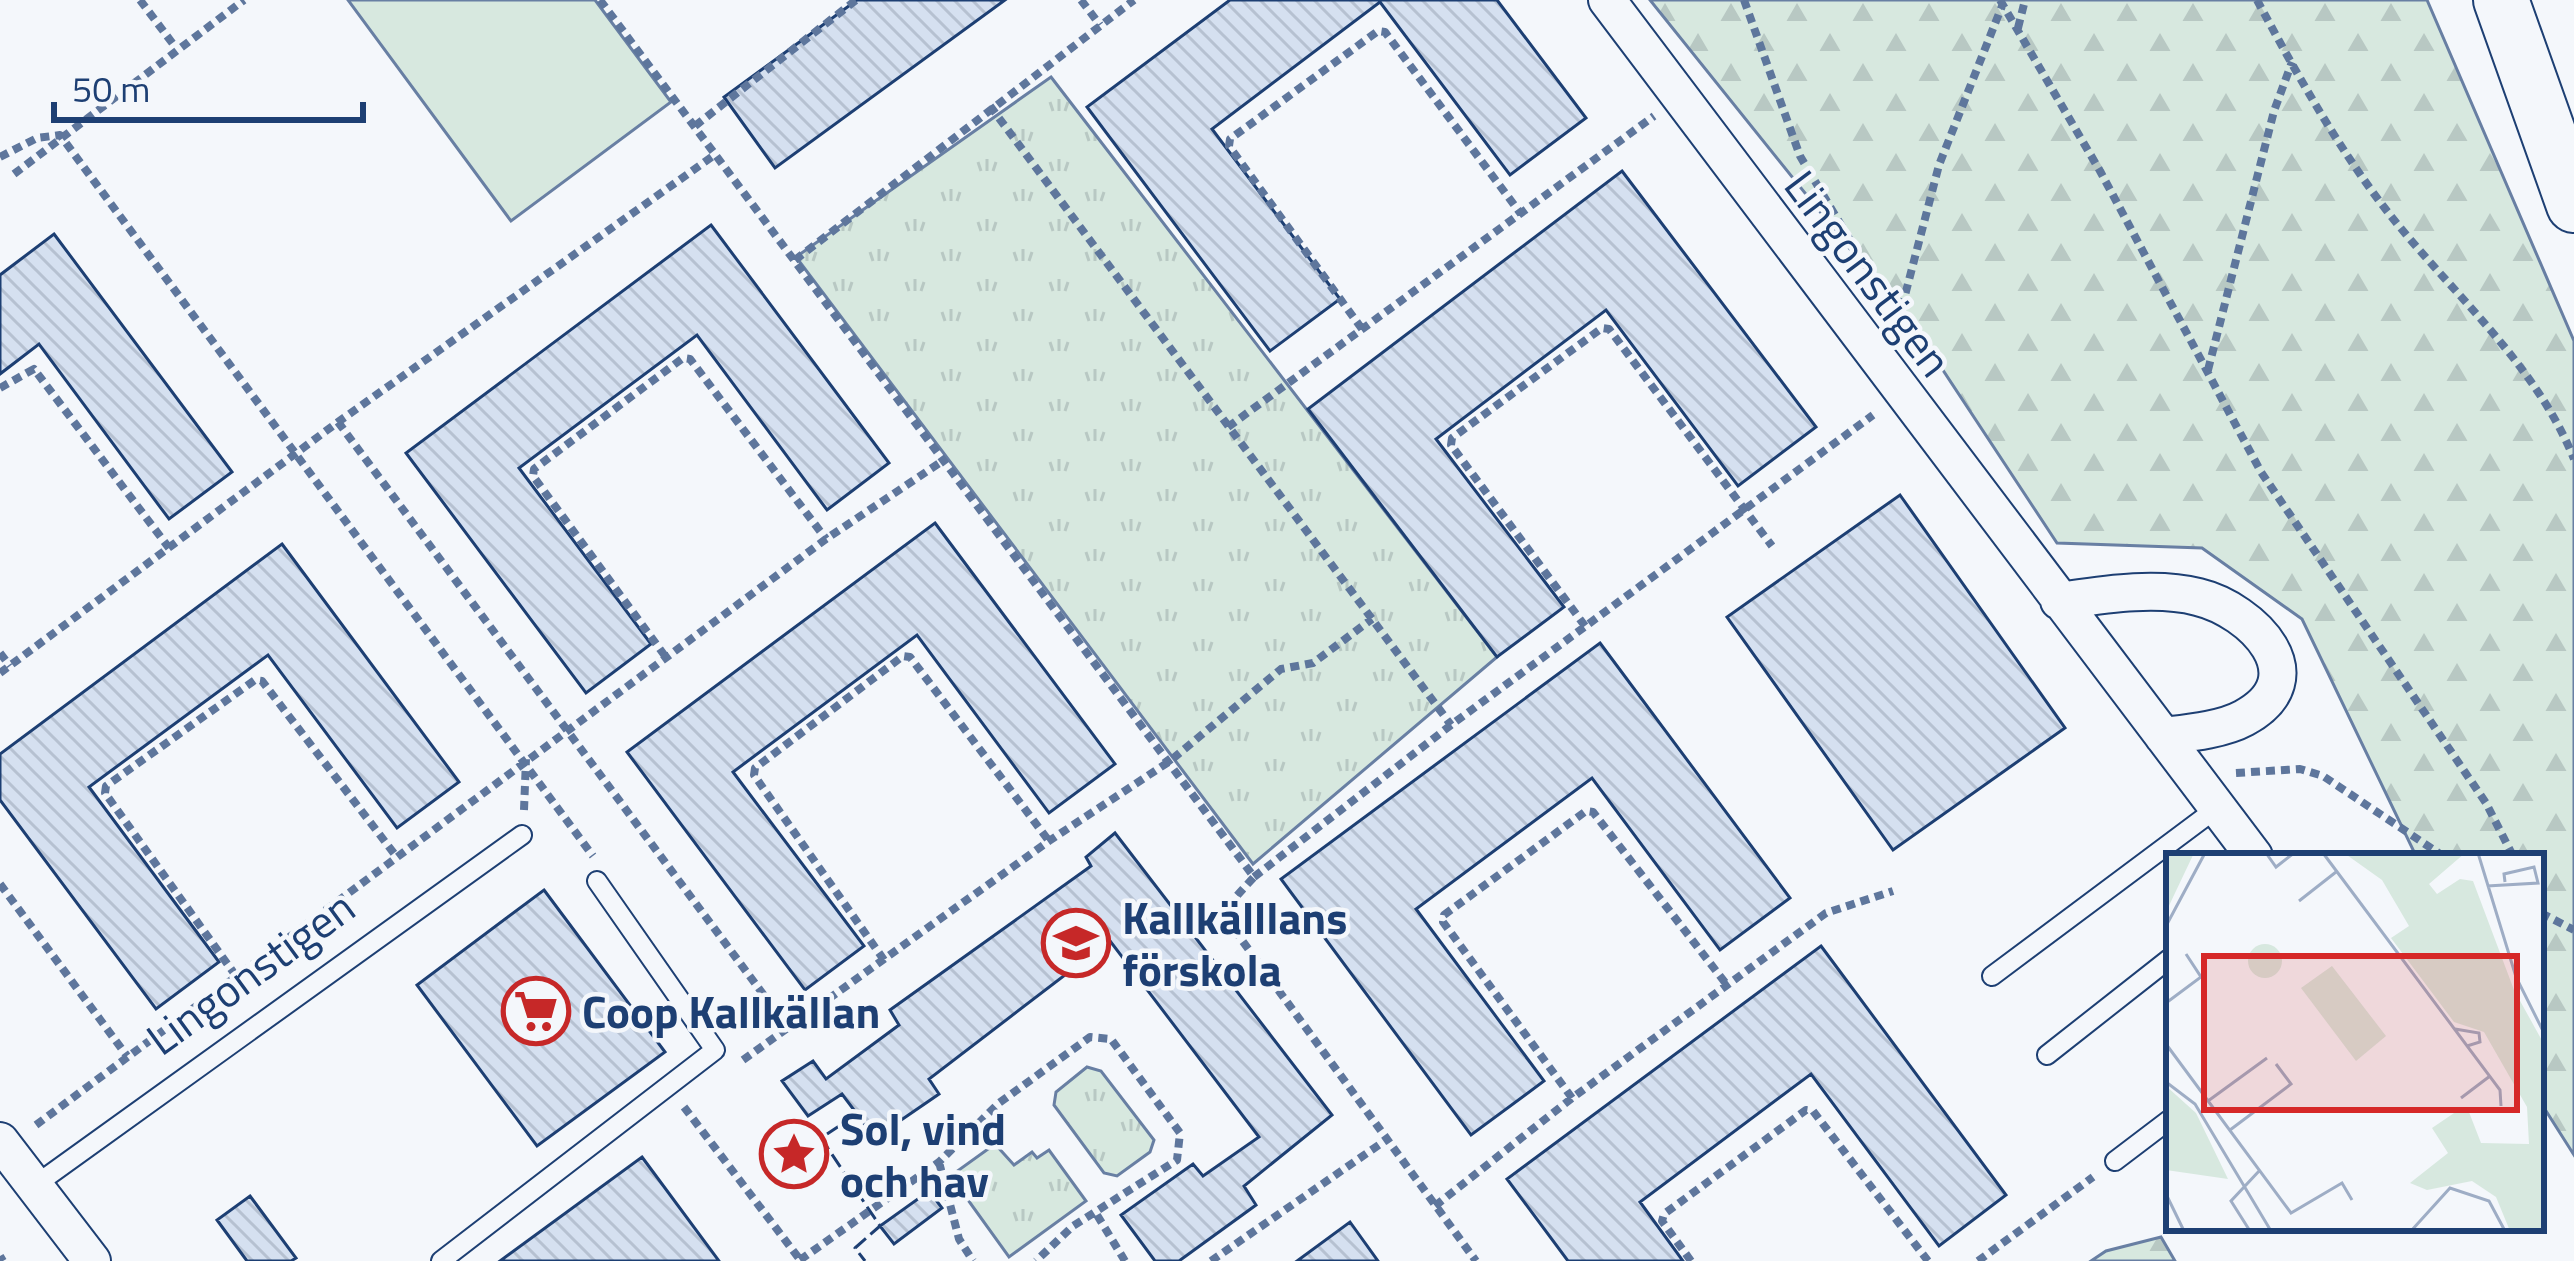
<svg xmlns="http://www.w3.org/2000/svg" width="2574" height="1261" font-family="'Titillium Web',sans-serif">
<style>
.forest{fill:url(#forest-firs);stroke:#687fa3;stroke-width:3}
.park{fill:url(#park-tufts);stroke:#687fa3;stroke-width:3}
.pitch{fill:#d7e8df;stroke:#687fa3;stroke-width:3}
.building{fill:url(#building-back-hatch);stroke:#1d3f73;stroke-width:3}
.lines{fill:none;stroke-linecap:round;stroke-linejoin:round}
.lane-casing{stroke:#1d3f73;stroke-width:22}
.street-casing{stroke:#1d3f73;stroke-width:40}
.secondary-casing{stroke:#1d3f73;stroke-width:58}
.path{stroke:#5e769c;stroke-width:8;stroke-dasharray:9 6;stroke-linecap:butt}
.lane{stroke:#f4f7fb;stroke-width:18}
.street{stroke:#f4f7fb;stroke-width:36}
.secondary{stroke:#f4f7fb;stroke-width:54}
.fence{stroke:#1d3f73;stroke-width:3;stroke-dasharray:15 6;stroke-linecap:butt}
.labels{text-anchor:middle;dominant-baseline:central;stroke-width:9;stroke-linejoin:round;paint-order:stroke}
.street-label{font-size:45px;fill:#1d3f73;stroke:#f4f7fb}
.poi-label{font-size:45px;font-weight:bold;fill:#1d3f73;stroke:#f4f7fb;text-anchor:start}
.inset-road{fill:none;stroke:#9eadc5;stroke-width:3}
.view{fill:#d62828;fill-opacity:0.15;stroke:#d62828;stroke-width:6}
.inset-edge{fill:none;stroke:#1d3f73;stroke-width:6}
</style>
<defs>
<pattern id="forest-firs" width="22" height="20" patternUnits="userSpaceOnUse" patternTransform="scale(3)"><rect width="22" height="20" fill="#d7e8df"/><path d="M5 1l3.5 6h-7zM16 11l3.5 6h-7z" fill="#b8c8c3"/></pattern>
<pattern id="park-tufts" width="24" height="20" patternUnits="userSpaceOnUse" patternTransform="scale(3)"><rect width="24" height="20" fill="#d7e8df"/><path d="M3 7l-1-3M5 7V3M7 7l1-3M15 17l-1-3M17 17v-4M19 17l1-3" fill="none" stroke="#b8c8c3"/></pattern>
<pattern id="building-back-hatch" width="6" height="6" patternUnits="userSpaceOnUse" patternTransform="scale(3)"><rect width="6" height="6" fill="#d5e0f0"/><path d="M-1 5l2 2M0 0l6 6M5-1l2 2" fill="none" stroke="#b6c1d1"/></pattern>
</defs>
<rect width="100%" height="100%" fill="#f4f7fb"/>
<path class="forest" d="M1650,0h777l147,341v814l-33,-52v-247h-125l-114,-237 -100,-71 -145,-5 -134,-203z
M2161,1237l14,24h-84l15,-10z"/>
<path class="park" d="M1051,77l446,580 -244,207 -457,-607z
M1087,1067l14,4 53,69 -4,12 -33,24 -13,-3 -50,-68 2,-13z
M995,1144l19,21 18,-13 5,6 12,-8 37,51 -77,56 -41,-57 5,-4 -17,-24z"/>
<path class="pitch" d="M348,0h247l76,102 -160,119z"/>
<path class="building" d="M857,0h148l-230,168 -51,-71z
M1230,0h267l89,118 -76,57 -130,-173 -168,127 128,170 -70,52 -183,-244z
M1622,171l194,256 -78,59 -132,-176 -170,129 128,168 -67,50 -189,-248z
M711,225l178,238 -62,47 -130,-175 -178,133 132,176 -65,49 -180,-240z
M54,234l178,238 -63,47 -130,-175 -39,30v-99z
M1900,495l165,233 -172,122 -166,-233z
M935,523l180,241 -66,49 -132,-178 -184,137 131,174 -59,44 -178,-238z
M282,544l177,238 -62,46 -129,-173 -179,132 130,175 -63,47 -156,-209v-46z
M1600,643l190,255 -70,52 -128,-172 -176,131 128,172 -73,54 -190,-256z
M1115,833l217,282 -88,71 12,19 -77,56h-24l-34,-46 72,-51 10,12 56,-39 -158,-208 -12,8 10,12 -170,130 10,15 -64,44 -33,-44 -34,22 -26,-35 31,-20 13,18 73,-54 -9,-15 201,-144 -5,-9z
M544,890l121,162 -128,94 -120,-161z
M1821,946l185,249 -67,51 -128,-172 -171,128 43,59h-115l-61,-82z
M642,1157l77,104h-219z
M929,1191l13,17 -48,36 -14,-18z
M250,1196l46,62 -5,3h-44l-30,-41z
M1350,1222l28,39h-81z"/>
<g class="lines">
<g class="lane-casing">
<path id="lane" d="M1992,976l225,-168
M2047,1055l122,-96
M2115,1161l54,-41
M34,1186l488,-351
M441,1261l274,-211 -118,-169"/>
</g>
<g class="street-casing">
<path id="street" d="M1607,0l647,856
M2059,601c43,-6 96,-15 139,-4 54,13 121,80 46,121 -22,12 -56,15 -81,18
M0,1141l92,120"/>
</g>
<g class="secondary-casing">
<path id="secondary" d="M2501,0l73,205"/>
</g>
<path class="path" d="M140,0l36,48
M600,0l654,877 -21,23v28l243,333
M1081,0l19,25
M1744,0l56,156 85,143
M2000,0l100,171 161,301 225,331 27,53
M2257,0c38,71 81,148 130,211 63,81 148,151 187,248
M2018,28l7,-28
M990,106l461,619
M695,126l161,-126
M0,157l37,-19 23,-3 533,721
M14,174l230,-174
M795,260l339,-260
M1898,322l41,-157 63,-159
M1362,329l-133,-183 1,-7 148,-108 7,1 136,182
M2208,370l66,-259 18,-49
M0,388l34,-19 135,179
M338,422l451,607
M1228,427l426,-311
M1585,626l-134,-181 1,-7 150,-110 7,1 163,217
M0,653l10,13
M665,656l-132,-180 1,-7 149,-111 7,1 136,180
M0,673l338,-251 378,-268
M2236,773l64,-4 23,7 120,80
M524,810l2,-51
M1254,877l197,-152 422,-310
M0,884l127,172
M2541,913l33,17
M884,960l-130,-185 1,-7 148,-112 7,1 139,184
M236,976l-131,-183 1,-7 149,-106 7,1 134,175
M743,1060l306,-219 121,-80 111,-92 32,-6 59,-44
M1572,1098l-129,-176 1,-7 142,-104 7,1 134,173
M684,1107l117,154
M36,1125l790,-586 118,-79
M939,1162l20,77 14,22
M1435,1206l137,-108 254,-185 67,-22
M1097,1215l28,46
M0,1256l3,5
M800,1260l139,-98 60,-59 91,-66 21,2 69,94 -3,27 -104,66 -37,35
M1211,1261l175,-121
M1691,1261l-29,-40 2,-7 142,-104 7,1 115,150
M1978,1261l115,-84"/>
<use href="#lane" class="lane"/>
<use href="#street" class="street"/>
<use href="#secondary" class="secondary"/>
<path class="fence" d="M857,1114l-36,24 59,88 -25,22 10,13"/>
</g>
<defs>
<g id="school-ring" transform="scale(3.45)"><circle r="9.5" fill="#f4f7fb" stroke="#c62828" stroke-width="1.5"/><path d="M0-5L7-2L0 1L-7-2ZM-4 1L0 2.5L4 1V4Q0 6-4 4Z" fill="#c62828"/></g>
<g id="supermarket-ring" transform="scale(3.45)"><circle r="9.5" fill="#f4f7fb" stroke="#c62828" stroke-width="1.5"/><path d="M-6-5.5h2.5l.6 2H6L4.5 2H-2.5L-4.4-4H-6ZM-1.5 3.2a1.3 1.3 0 1 0 .1 0ZM3 3.2a1.3 1.3 0 1 0 .1 0Z" fill="#c62828"/></g>
<g id="sight-ring" transform="scale(3.45)"><circle r="9.5" fill="#f4f7fb" stroke="#c62828" stroke-width="1.5"/><path d="M0-6L1.8-2.2L6-1.7L2.9 1.2L3.7 5.4L0 3.3L-3.7 5.4L-2.9 1.2L-6-1.7L-1.8-2.2Z" fill="#c62828"/></g>
</defs>
<g fill-rule="evenodd">
<use href="#school-ring" x="1076" y="943"/>
<use href="#supermarket-ring" x="536" y="1011"/>
<use href="#sight-ring" x="794" y="1154"/>
</g>
<g class="labels">
<g class="street-label">
<text transform="translate(1869 273) rotate(53)">Lingonstigen</text>
<text transform="translate(250 972) rotate(-36)">Lingonstigen</text>
</g>
<g class="poi-label">
<text x="1122" y="917">Kallkälllans<tspan x="1122" dy="52">förskola</tspan></text>
<text x="582" y="1011">Coop Kallkällan</text>
<text x="840" y="1128">Sol, vind<tspan x="840" dy="52">och hav</tspan></text>
</g>
</g>
<g transform="translate(2166 853)">
<rect width="378" height="378" fill="#f4f7fb"/>
<path d="M0,0h28l-28,59zM178,0h121l-36,31 8,10 23,-15 13,2 41,109 30,54v187h-34l-14,-34 -24,-16 -45,9 -17,-7 38,-30 -16,-25 28,-19 7,-2 14,36 48,1 -2,-37 -43,-75 -30,-10 -63,-84 18,-12 -27,-46zM0,233l30,27 32,66 -62,-9z" fill="#d7e8df"/>
<path d="M166,113l54,70 -30,25 -55,-73z" fill="#d7e8df"/>
<path d="M82 108a17 17 0 1 1 34 0a17 17 0 1 1-34 0Z" fill="#d7e8df"/>
<path class="inset-road" d="M100,0l10,14 18,-14M157,0l177,237 1,16M312,0l38,124 28,56M321,33l51,-3 -4,-16 -30,7 1,8M133,48l37,-29M0,73l39,-73M0,150l35,-26 -15,-23M289,176l24,4 1,9 -13,4M0,191l125,169 51,-30 10,17M0,229l29,22 76,127M295,245l29,-22M42,248l59,-43M64,277l61,-46 -15,-20M0,341l18,37M84,378l-19,-30 29,-31M245,378l39,-43 39,13 16,30"/>
<path class="view" d="M38,103h313v154h-313z"/>
<rect width="378" height="378" class="inset-edge"/>
</g>
<path d="M54 102v18h309v-18" fill="none" stroke="#1d3f73" stroke-width="6"/>
<text x="72" y="102" font-size="36" fill="#1d3f73" stroke="#f4f7fb" stroke-width="9" paint-order="stroke">50 m</text>
</svg>
